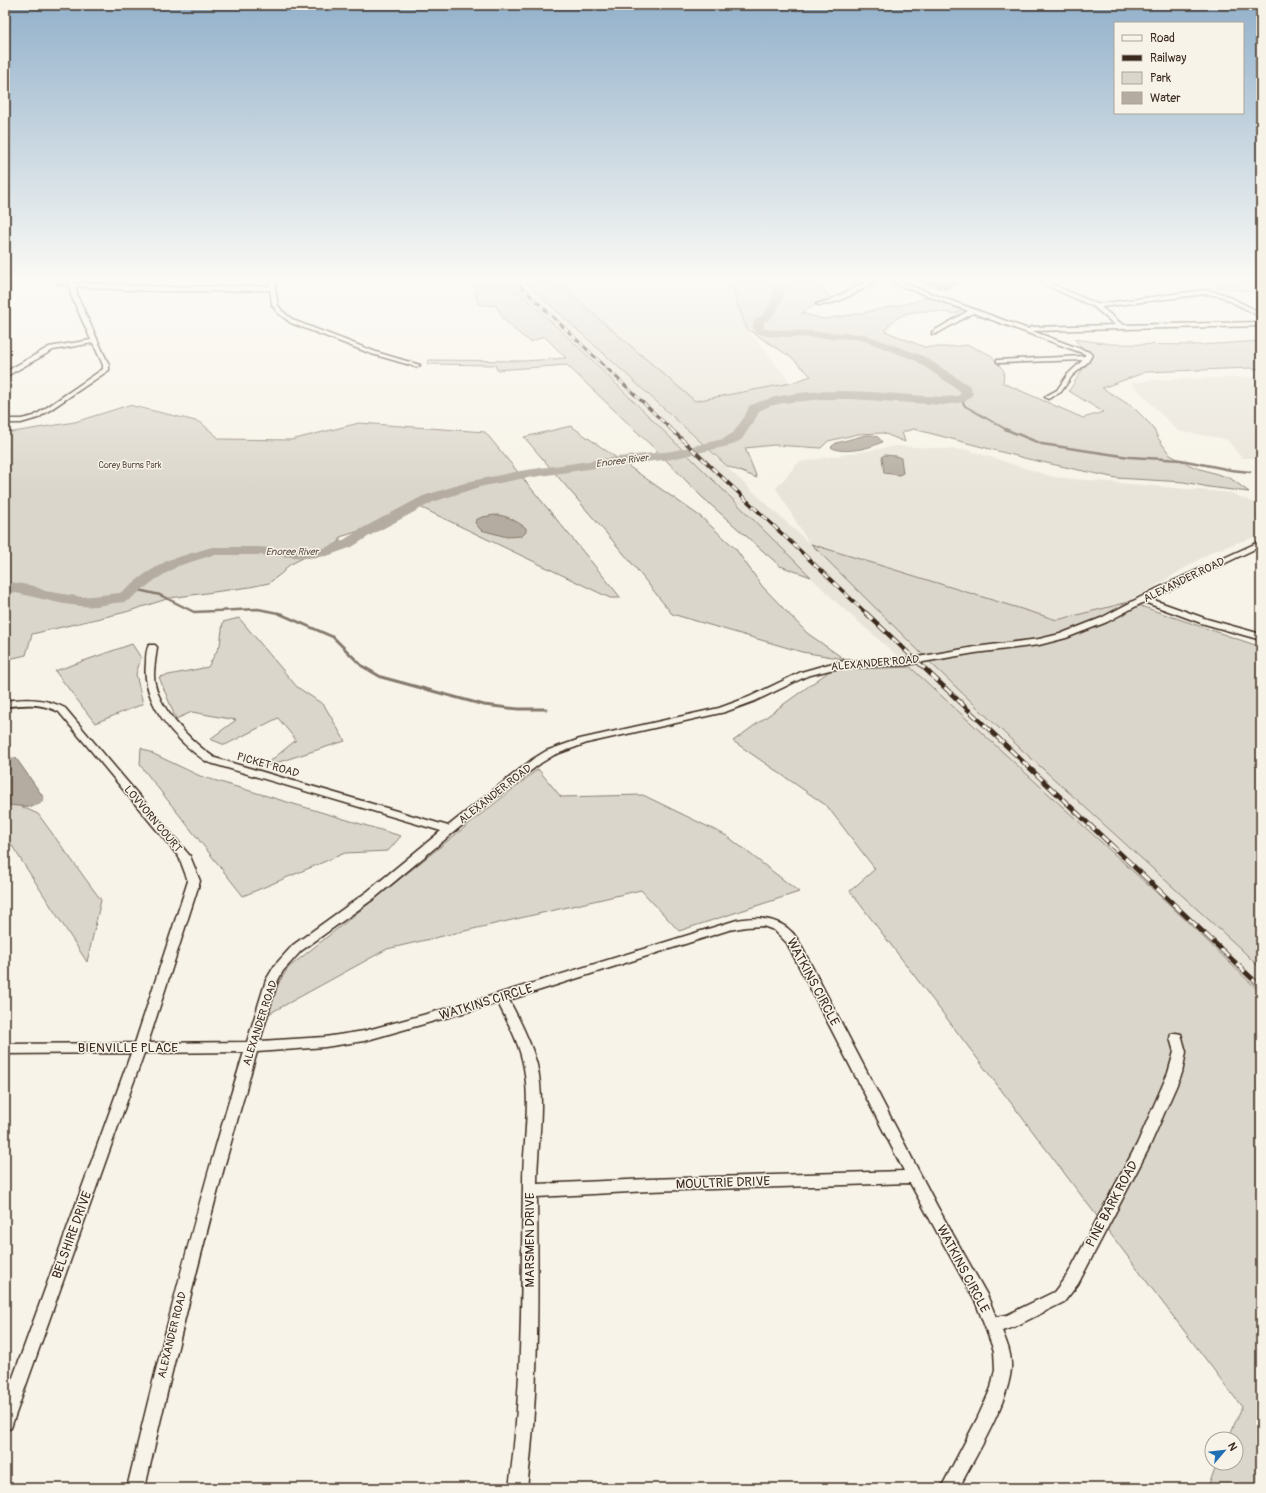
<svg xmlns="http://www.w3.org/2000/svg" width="1266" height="1493" font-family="Pangolin,sans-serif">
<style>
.built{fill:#e9e4d9}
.green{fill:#dbd6cb;stroke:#8b8074}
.water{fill:#b4aca0;stroke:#84786c}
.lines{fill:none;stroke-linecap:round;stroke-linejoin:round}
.stream-far2{stroke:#84786c;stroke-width:2}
.stream-far1{stroke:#84786c;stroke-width:2.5}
.stream{stroke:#84786c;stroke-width:3}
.river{fill:#b4aca0;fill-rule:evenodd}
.minor-casing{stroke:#3b2a1e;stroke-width:3}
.tertiary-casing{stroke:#3b2a1e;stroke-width:3}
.minor{fill:#f7f3e8;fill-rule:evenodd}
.tertiary{fill:#f7f3e8;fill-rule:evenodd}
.rail-far3-casing{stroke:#3b2a1e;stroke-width:3}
.rail-far2-casing{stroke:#3b2a1e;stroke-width:3.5}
.rail-far1-casing{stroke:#3b2a1e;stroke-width:4.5}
.rail-casing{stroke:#3b2a1e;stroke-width:5}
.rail-far3{stroke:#f7f3e8;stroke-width:2;stroke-dasharray:5.5;stroke-linecap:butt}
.rail-far2{stroke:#f7f3e8;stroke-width:2.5;stroke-dasharray:7;stroke-linecap:butt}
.rail-far1{stroke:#f7f3e8;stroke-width:3;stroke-dasharray:9;stroke-linecap:butt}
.rail{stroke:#f7f3e8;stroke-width:3.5;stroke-dasharray:11;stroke-linecap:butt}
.wall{fill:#aca69d;stroke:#3b2a1e}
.shaded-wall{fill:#8c877f;stroke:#3b2a1e}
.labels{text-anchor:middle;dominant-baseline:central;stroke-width:3;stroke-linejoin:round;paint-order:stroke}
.far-park-label{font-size:9px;fill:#5b4c41;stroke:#f7f3e8}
.far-water-label{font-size:10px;font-style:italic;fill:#5f5145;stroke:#f7f3e8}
.street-label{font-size:11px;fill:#3b2a1e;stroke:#f7f3e8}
.near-street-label{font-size:13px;fill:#3b2a1e;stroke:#f7f3e8}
</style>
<rect width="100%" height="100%" fill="#f7f3e8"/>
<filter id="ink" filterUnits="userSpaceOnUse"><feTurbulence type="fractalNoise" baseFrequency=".025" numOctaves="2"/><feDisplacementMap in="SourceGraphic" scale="8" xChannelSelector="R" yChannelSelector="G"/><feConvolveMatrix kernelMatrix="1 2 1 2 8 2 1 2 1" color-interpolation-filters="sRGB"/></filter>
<g filter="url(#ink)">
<path class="built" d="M509,282h16l284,261 -33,-55 23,-26 97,-16 72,4 85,27 178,16 30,13v29l-48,16 -84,51 -72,18 -245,-75 209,204 220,200 20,20v24l-89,-86 -262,-240 -73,-64 -247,-245z
M556,282h177l3,19 11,28 44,54 -96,18z
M1261,377v81h-19l-16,-19 -48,-8 -47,-48 22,-3z"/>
<path class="green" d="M460,282h49l81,76 221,219 -31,-11 -78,-69 -45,-46 -90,-86 -70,5 -2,-5 -68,-1 2,-4 96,1 41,-3 -22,-22 -13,6c-12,-8 -30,-21 -34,-36l-19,-2 -3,-10 1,-8z
M525,282h31l139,119 96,-18 20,-7 -20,-19 -44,-28 -11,-28 -3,-19h81l16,14 -28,17 21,6 29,-4 62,-13 15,-6 37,12 -10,6c-24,-4 -57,-8 -71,17l39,16h23l21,-2 23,10 13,16 -1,12 80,35 20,-6 -34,-21 22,-35 -17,-17 37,5 90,1 60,-4v28l-11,-1 -104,4 -44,16 31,19 19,19 6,12 12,17 24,12 36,11 19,14 -40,-5 -25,-5 -68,-4 -88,-19 -114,-30 -12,3 3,10 -22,-9 -25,1 -30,7 -7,7 -47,-3 -29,3 12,30 -30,-12z
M1211,282h50v11l-45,-6z
M129,405l71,17 20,17 71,1 68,-17 126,9 136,166h-11l-190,-91 -64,25 -16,5v4l-14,10 -21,6 -16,8 -7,8 -13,10 -19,4 -80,11 -44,14 -94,22 -6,21 -21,5v-230l8,2 62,-10z
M571,426l130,91 34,31 27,38 45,47 37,26 -42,-7 -130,-38 -42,-53 -106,-124z
M811,544l246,76 72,-18 132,45v322l-20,-20 -220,-200 -87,-83z
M239,618l58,69 27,18 21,36 -82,26 33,-27 -18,-22 -53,27 -15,-6 26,-19 -44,-8 -16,7 -17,-42 49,-10 12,-22 3,-23z
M132,644l9,14 -5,16 7,30 -48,19 -40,-52z
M910,667l262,240 89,86v495h-54l11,-25h18v-24h-8l14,-32 -392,-516 25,-22 -48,-63 -94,-65 98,-71z
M141,748l59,28 201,60 -13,15 -43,2 -102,43 -103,-131z
M538,769l23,28 82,-2 84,41 72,56 -120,39 -38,-41 -254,59 -133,73 34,-54z
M5,799l33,15 63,86 -14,62 -82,-127z"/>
<path class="water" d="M866,435c8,0 12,0 16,7 -10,6 -41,13 -51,5l5,-4z
M884,455l12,1 5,2 2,15 -4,2 -15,-2 -2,-16z
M495,515c12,0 21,6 31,13v4l-4,4 -15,1 -26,-7 -6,-7 1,-3 6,-3z
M11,758h5l28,40c-4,13 -28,7 -39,7v-44z"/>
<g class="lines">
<path class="stream-far2" d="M961,399l4,7 42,24"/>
<path class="stream-far1" d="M1005,429l37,15 87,13 52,3 50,10 19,2
M134,589l26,6 34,17 64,-3 25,5"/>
<path class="stream" d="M278,613l55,24 29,29 19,11 103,28 34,4h28"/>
<path class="river" d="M775,282h10c-1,15 -7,34 -21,40v7l100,5 59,22 47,30 3,8 -8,8 -22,3 -92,-6h-27l-41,4 -13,3 -11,5 -2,5 -15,23 -10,6 -60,14 -63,7 -89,13 -41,8 -46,15 -62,33 -19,12 -25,9 -19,2 -51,-3h-44l-35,11 -23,14 -26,20 -5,2c-14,1 -30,6 -43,4 -26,-2 -50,-11 -76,-15v-10l29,5 11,5 37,6 38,-4 25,-19 23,-14 44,-13h45l51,3 16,-2 18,-7 19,-12 62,-33 48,-15 49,-10 89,-13 63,-7 51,-12 10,-6 12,-17 4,-10c55,-25 134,-12 194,-9l15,-1 3,-3 -1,-2 -45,-31 -56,-21 -75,-2 -17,-1 -12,-3 -2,-7 1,-5c2,-3 5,-3 8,-6 8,-6 12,-23 13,-33z"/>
<g class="minor-casing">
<path id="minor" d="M73,282l3,2 1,11 32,70v5l-71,48 -17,5h-16v-4h16l13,-3 69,-47v-4l-10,-22 -40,7 -48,27v-5l44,-25 42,-7 -20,-45 -1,-11z
M866,282h8c-9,7 -48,28 -58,22l12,-3z
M891,282h9l128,47 3,-2 84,-2 -21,-18 -55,-25h8l50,22 109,-14 18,4 37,19v4l-41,-21 -14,-2 -105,13 22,18 138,-3v4l-229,5 57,21 3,3 -4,7 -16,14 -11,16 -13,7 -3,-2 1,-1 11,-6 11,-16 15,-14 -84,3 -2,-1v-2l88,-4v-2l-112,-41 -37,21h-4v-2l36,-21z
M270,287l5,1 3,17 4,6 13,10 81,31 44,13 -3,2 -45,-13 -81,-31 -13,-10 -6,-8z
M1261,541v5l-110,53 56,20 54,15v6l-60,-17 -57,-21 -37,20 -41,16 -27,7 -64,8 -69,12 -62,2 -14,3 -23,6 -52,25 -30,11 -138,31 -33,12 -13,8 -51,39 -114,95 -75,54 -18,20 -5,9 -18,61 65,-4 39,-6 114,-31 259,-80c22,-4 48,-2 61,20l139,266 50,89 9,22 11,-2 47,-23 14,-18 69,-130 31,-71 6,-21 -4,-14 1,-4 5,-1 5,1 5,18 -4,21 -34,77 -70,134 -14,18 -50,25 -12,4c5,12 10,24 9,38 -3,35 -36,88 -52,119h-18l36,-69 14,-31 4,-19 -1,-18 -18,-48 -66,-120 -261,8 -112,6c1,97 2,195 -10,291h-18c14,-101 12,-204 14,-305 0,-39 8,-77 1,-115 -4,-23 -15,-44 -26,-65l-134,38 -39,6 -68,5c-43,144 -79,290 -112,436h-18c35,-146 72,-292 117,-436l-100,1 -131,369 -2,6 -6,2v-31l126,-346 -126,1v-10l130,-1 53,-162 -9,-24 -120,-145c-19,-9 -34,-8 -54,-5v-6c22,-3 40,-3 60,7l125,148 10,25 -52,162 99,-1 19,-62 9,-15 18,-20 75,-54 73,-60 -234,-69c-31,-21 -66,-59 -61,-99 0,-6 0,-13 3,-18h6l2,2c-1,9 -3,19 -3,28 0,30 37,67 61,83l233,68 85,-67 13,-8 34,-12 139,-31 30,-11 52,-25 28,-8 15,-3 62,-2 69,-12 64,-8 21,-5 41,-16 55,-29zM763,926l11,4 13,13 117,228 -255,8 -112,5c0,-39 9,-80 0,-119 -6,-23 -17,-44 -28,-65l220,-70 17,-3z"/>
</g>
<g class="tertiary-casing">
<path id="tertiary" d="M56,282l110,5 103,-1 2,-4h6l-2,6 -3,2c-71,2 -142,3 -213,-6z"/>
</g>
<use href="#minor" class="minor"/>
<use href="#tertiary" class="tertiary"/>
<g class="rail-far3-casing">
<path id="rail-far3" d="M516,282l156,148"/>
</g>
<g class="rail-far2-casing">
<path id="rail-far2" d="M671,429l196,185"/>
</g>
<g class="rail-far1-casing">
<path id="rail-far1" d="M866,613l244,231"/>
</g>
<g class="rail-casing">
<path id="rail" d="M1109,843l152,144"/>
</g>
<use href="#rail-far3" class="rail-far3"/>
<use href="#rail-far2" class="rail-far2"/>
<use href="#rail-far1" class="rail-far1"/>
<use href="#rail" class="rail"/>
</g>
<path class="wall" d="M923,282h34l-1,2 -11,5 -22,-6z"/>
<path class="shaded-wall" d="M946,282h11l-1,2 -11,5z"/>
</g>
<linearGradient id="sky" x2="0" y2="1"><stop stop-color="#93b1cb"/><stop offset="0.57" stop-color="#fbfaf5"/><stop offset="1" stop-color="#fbfaf5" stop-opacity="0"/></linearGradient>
<rect width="1266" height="491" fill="url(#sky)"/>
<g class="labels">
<g class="far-park-label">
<text x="130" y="465">Corey Burns Park</text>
</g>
<g class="far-water-label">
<text transform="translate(622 461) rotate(-7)">Enoree River</text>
<text x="292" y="552">Enoree River</text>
</g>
<g class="street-label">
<text transform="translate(1184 580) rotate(-26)">ALEXANDER ROAD</text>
<text transform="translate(875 663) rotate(-5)">ALEXANDER ROAD</text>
<text transform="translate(268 765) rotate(16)">PICKET ROAD</text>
<text transform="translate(495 794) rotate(-38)">ALEXANDER ROAD</text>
<text transform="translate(153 819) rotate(50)">LOVVORN COURT</text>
<text transform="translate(260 1023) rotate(-72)">ALEXANDER ROAD</text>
<text transform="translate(172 1335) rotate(-76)">ALEXANDER ROAD</text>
</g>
<g class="near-street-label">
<text transform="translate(813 982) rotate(62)">WATKINS CIRCLE</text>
<text transform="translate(486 1002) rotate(-17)">WATKINS CIRCLE</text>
<text x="128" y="1048">BIENVILLE PLACE</text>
<text transform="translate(723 1183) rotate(-2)">MOULTRIE DRIVE</text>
<text transform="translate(1112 1204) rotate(-62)">PINE BARK ROAD</text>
<text transform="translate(72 1235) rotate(-70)">BELSHIRE DRIVE</text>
<text transform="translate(530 1240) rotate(-90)">MARSMEN DRIVE</text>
<text transform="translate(963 1269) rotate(62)">WATKINS CIRCLE</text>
</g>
</g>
<rect width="1266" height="1493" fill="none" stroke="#f7f3e8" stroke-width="20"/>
<rect x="10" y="10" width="1246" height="1473" fill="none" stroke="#3b2a1e" stroke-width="1.5" filter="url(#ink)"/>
<rect x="1114" y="22" width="130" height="92" fill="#f7f3e8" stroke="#aca397"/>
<rect x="1122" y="35" width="20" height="6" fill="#f7f3e8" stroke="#aca397"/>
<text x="1150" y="42" font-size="12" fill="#3b2a1e">Road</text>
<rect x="1122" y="55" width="20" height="6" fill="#3b2a1e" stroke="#aca397"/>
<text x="1150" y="62" font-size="12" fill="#3b2a1e">Railway</text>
<rect x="1122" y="72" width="20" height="12" fill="#dbd6cb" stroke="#aca397"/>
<text x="1150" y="82" font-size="12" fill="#3b2a1e">Park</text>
<rect x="1122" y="92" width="20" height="12" fill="#b4aca0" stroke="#aca397"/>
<text x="1150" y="102" font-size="12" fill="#3b2a1e">Water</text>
<g transform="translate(1224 1451) rotate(62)"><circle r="19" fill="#f7f3e8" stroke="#aca397"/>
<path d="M0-3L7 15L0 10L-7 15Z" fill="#1f6fb2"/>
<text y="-6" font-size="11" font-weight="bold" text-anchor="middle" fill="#3b2a1e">N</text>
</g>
</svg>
